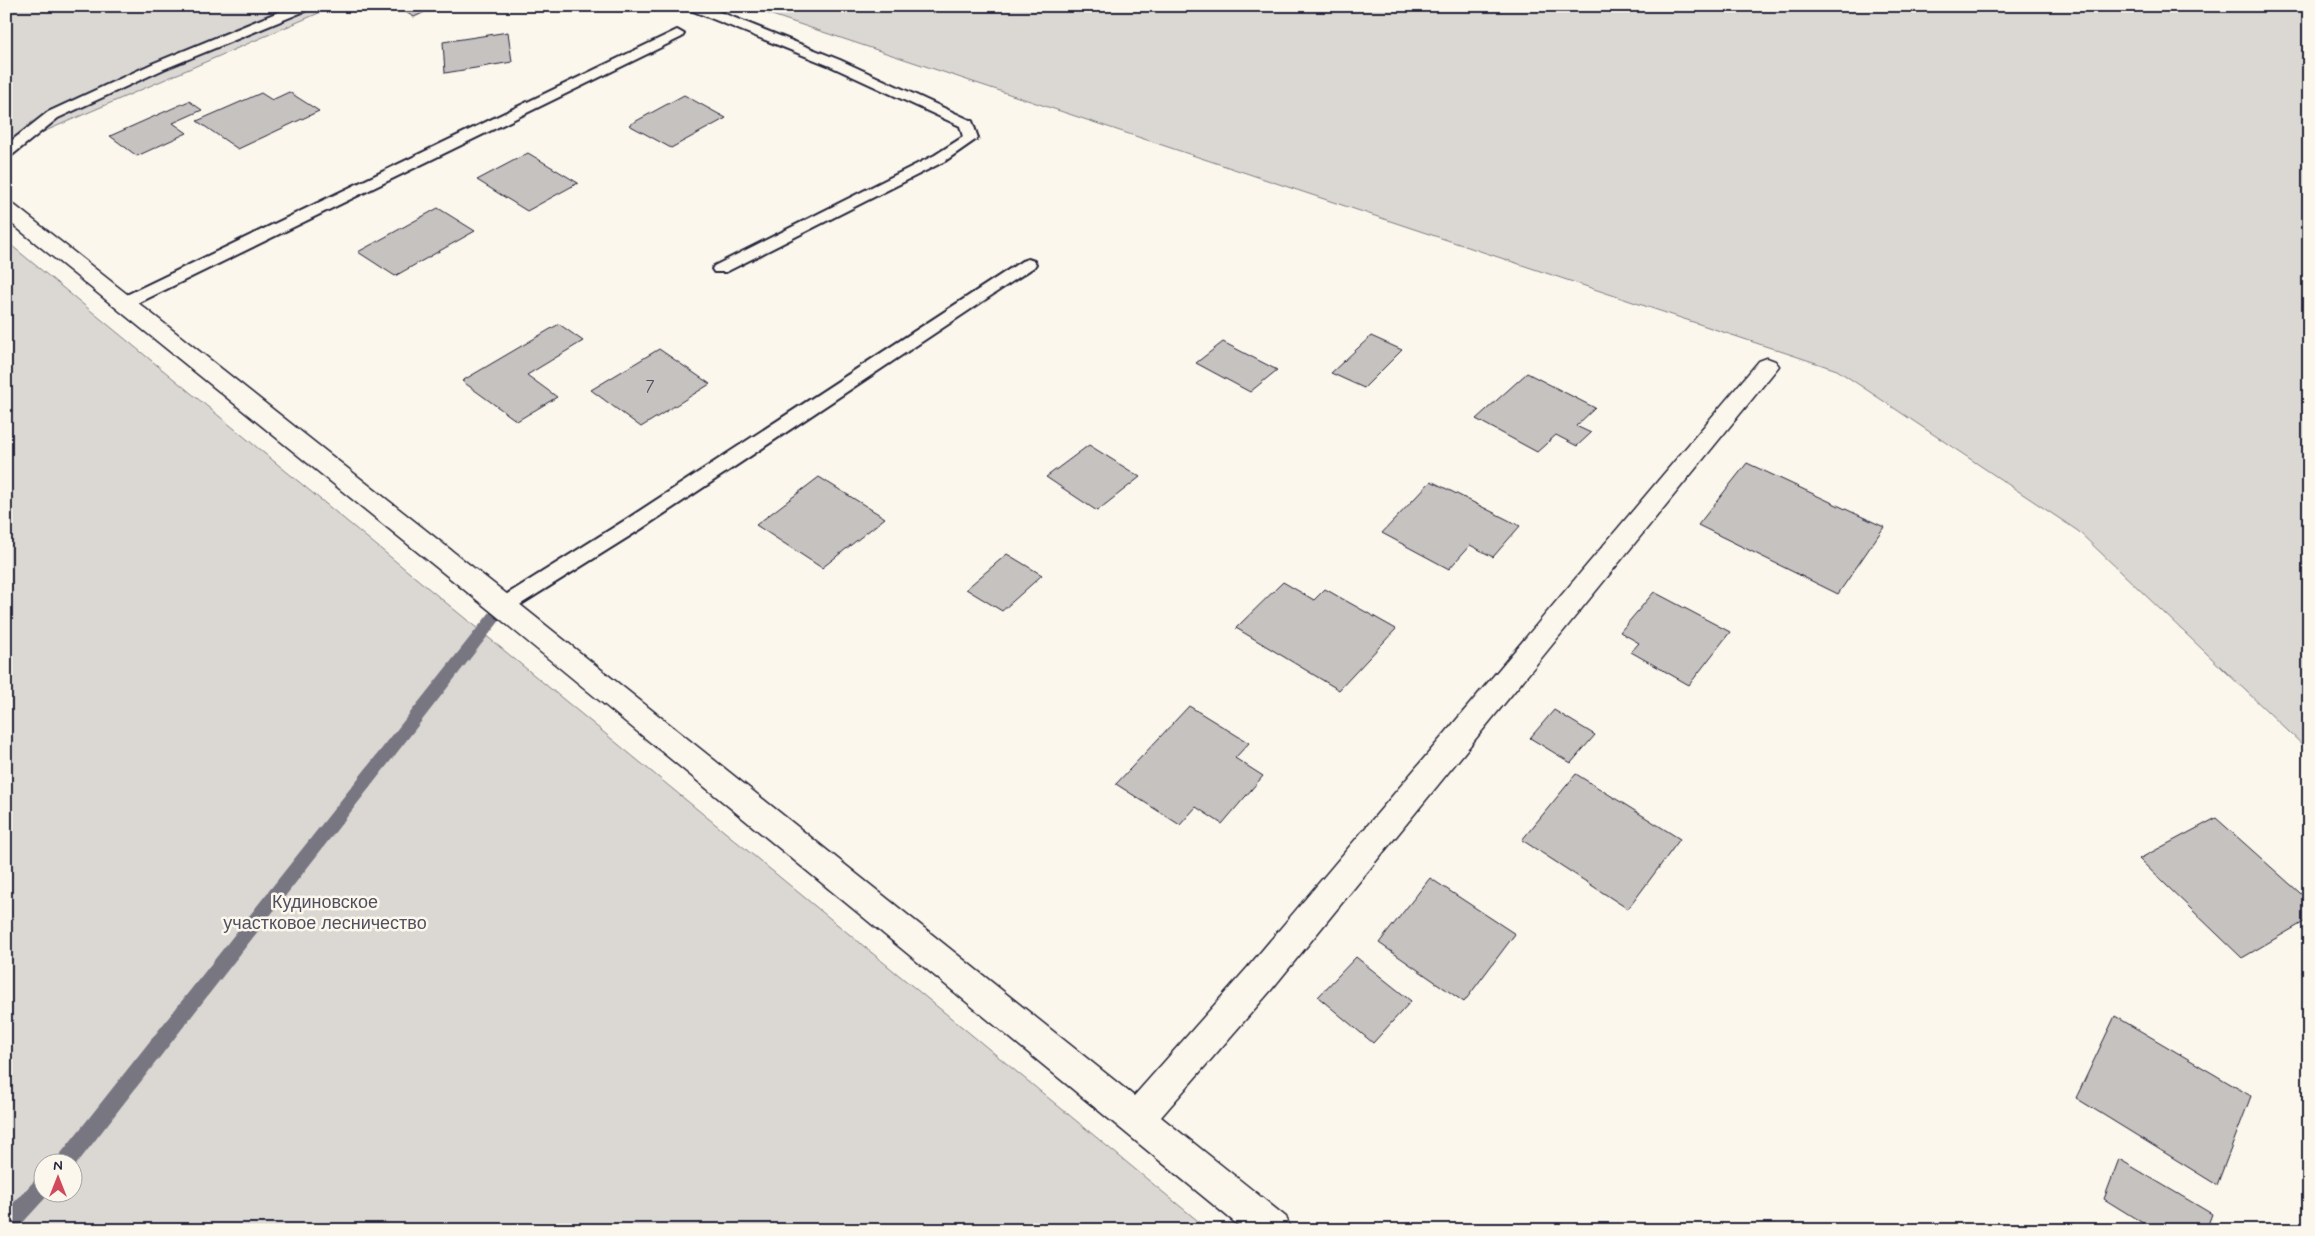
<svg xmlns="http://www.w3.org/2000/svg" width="2315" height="1236" font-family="Mynerve,sans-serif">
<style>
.green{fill:#dbd8d3;stroke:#7e7d87;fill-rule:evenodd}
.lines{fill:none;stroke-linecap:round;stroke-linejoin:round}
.stream{fill:#787681;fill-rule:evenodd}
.building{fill:#c6c2c0;stroke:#22223b}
.lane-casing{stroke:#22223b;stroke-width:4}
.street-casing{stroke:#22223b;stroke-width:3}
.lane{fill:#fbf7ec;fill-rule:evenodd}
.street{fill:#fbf7ec;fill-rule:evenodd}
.labels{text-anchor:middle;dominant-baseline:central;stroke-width:5;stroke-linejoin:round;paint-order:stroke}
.number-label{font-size:15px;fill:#4b4a5c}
.park-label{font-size:18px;fill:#505061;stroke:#fbf7ec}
</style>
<rect width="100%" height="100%" fill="#fbf7ec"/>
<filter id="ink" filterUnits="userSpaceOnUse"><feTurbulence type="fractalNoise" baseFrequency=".02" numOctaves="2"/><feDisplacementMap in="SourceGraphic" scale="10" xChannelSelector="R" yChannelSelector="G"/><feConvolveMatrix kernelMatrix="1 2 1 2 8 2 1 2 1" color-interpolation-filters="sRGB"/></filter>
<g filter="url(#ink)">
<path class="green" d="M6,6h329l-329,142z
M745,6h1564v745l-231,-220 -241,-161z
M6,241l1203,989h-1203zM42,1164h30v30h-30z"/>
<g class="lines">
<path class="stream" d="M503,600l5,2 2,4 -2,4 -436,560v-6h-17l3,-7 440,-555z
M42,1177v17h7l-33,36h-10v-19l29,-31z"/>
</g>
<path class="building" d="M395,6h43l-24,11z
M508,32l4,30 -67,11 -2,-31z
M289,92l30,19 -81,38 -41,-28 64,-28 11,7z
M684,95l42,23 -55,30 -42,-23z
M189,101l13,9 -29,13 14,10 -50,23 -27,-20z
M528,153l50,30 -51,28 -50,-31z
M438,208l37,23 -80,45 -37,-24z
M559,324l24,17 -56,34 30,22 -40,24 -55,-40z
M1371,336l31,14 -38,38 -33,-15z
M1223,342l54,28 -27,22 -54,-29z
M659,349l51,35 -69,43 -50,-37z
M1527,373l68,35 -19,18 15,7 -14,13 -21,-11 -19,17 -61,-33z
M1089,445l51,32 -43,34 -51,-34z
M1747,463l137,64 -46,67 -140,-69z
M819,477l66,41 -63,50 -66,-43z
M1431,481l89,45 -27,31 -23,-12 -21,24 -67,-36z
M1007,554l35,21 -40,36 -36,-22z
M1283,582l31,18 11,-11 71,40 -57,61 -103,-62z
M1654,592l76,40 -41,53 -58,-33 8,-9 -19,-11z
M1189,706l60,37 -14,15 28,18 -41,48 -26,-17 -16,18 -64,-41z
M1554,710l41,25 -24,28 -41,-25z
M1576,774l104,65 -52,70 -106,-69z
M2216,818l93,83v18l-67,39 -103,-99z
M1430,878l85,56 -51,68 -85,-59z
M1356,957l55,44 -38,42 -55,-46z
M2115,1016l136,80 -34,89 -141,-87z
M2119,1159l93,55 -6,16h-52l-50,-31z"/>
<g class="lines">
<g class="lane-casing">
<path id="lane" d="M293,6h18l-1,3 -146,60 -106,49 -47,38 -5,1v-12l42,-33 106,-49z
M687,6h18l135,54 132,61 6,17 -33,23 -219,111h-12l-2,-3 2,-3 221,-111 28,-18 -3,-11 -130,-60 -142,-57z
M677,30l7,4 -2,3 -552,270h-12l-2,-4 2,-4z
M1028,259l6,2 2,3 -2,3 -393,262 -131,82 -7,3 -7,-3 -3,-5 3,-5 131,-82 395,-258z"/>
</g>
<g class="street-casing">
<path id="street" d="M6,202l7,2 500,395 621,497 114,-129 511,-606 8,-3 8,3 4,5 -507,623 -111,128 125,100 5,13h-47l-751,-617 -487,-394z"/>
</g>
<use href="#lane" class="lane"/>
<use href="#street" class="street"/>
</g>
</g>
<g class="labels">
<g class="number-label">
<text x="650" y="387">7</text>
</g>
<g class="park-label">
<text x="325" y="903">Кудиновское<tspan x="325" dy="21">участковое лесничество</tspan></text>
</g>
</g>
<rect width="2315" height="1236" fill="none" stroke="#fbf7ec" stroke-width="25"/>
<rect x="12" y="12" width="2290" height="1211" fill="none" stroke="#22223b" stroke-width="2" filter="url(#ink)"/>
<g transform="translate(58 1178)"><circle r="24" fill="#fbf7ec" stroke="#a4a2a5"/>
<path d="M0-4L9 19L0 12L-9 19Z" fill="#d1495b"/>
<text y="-8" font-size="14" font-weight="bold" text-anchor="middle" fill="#22223b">N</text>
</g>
</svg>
